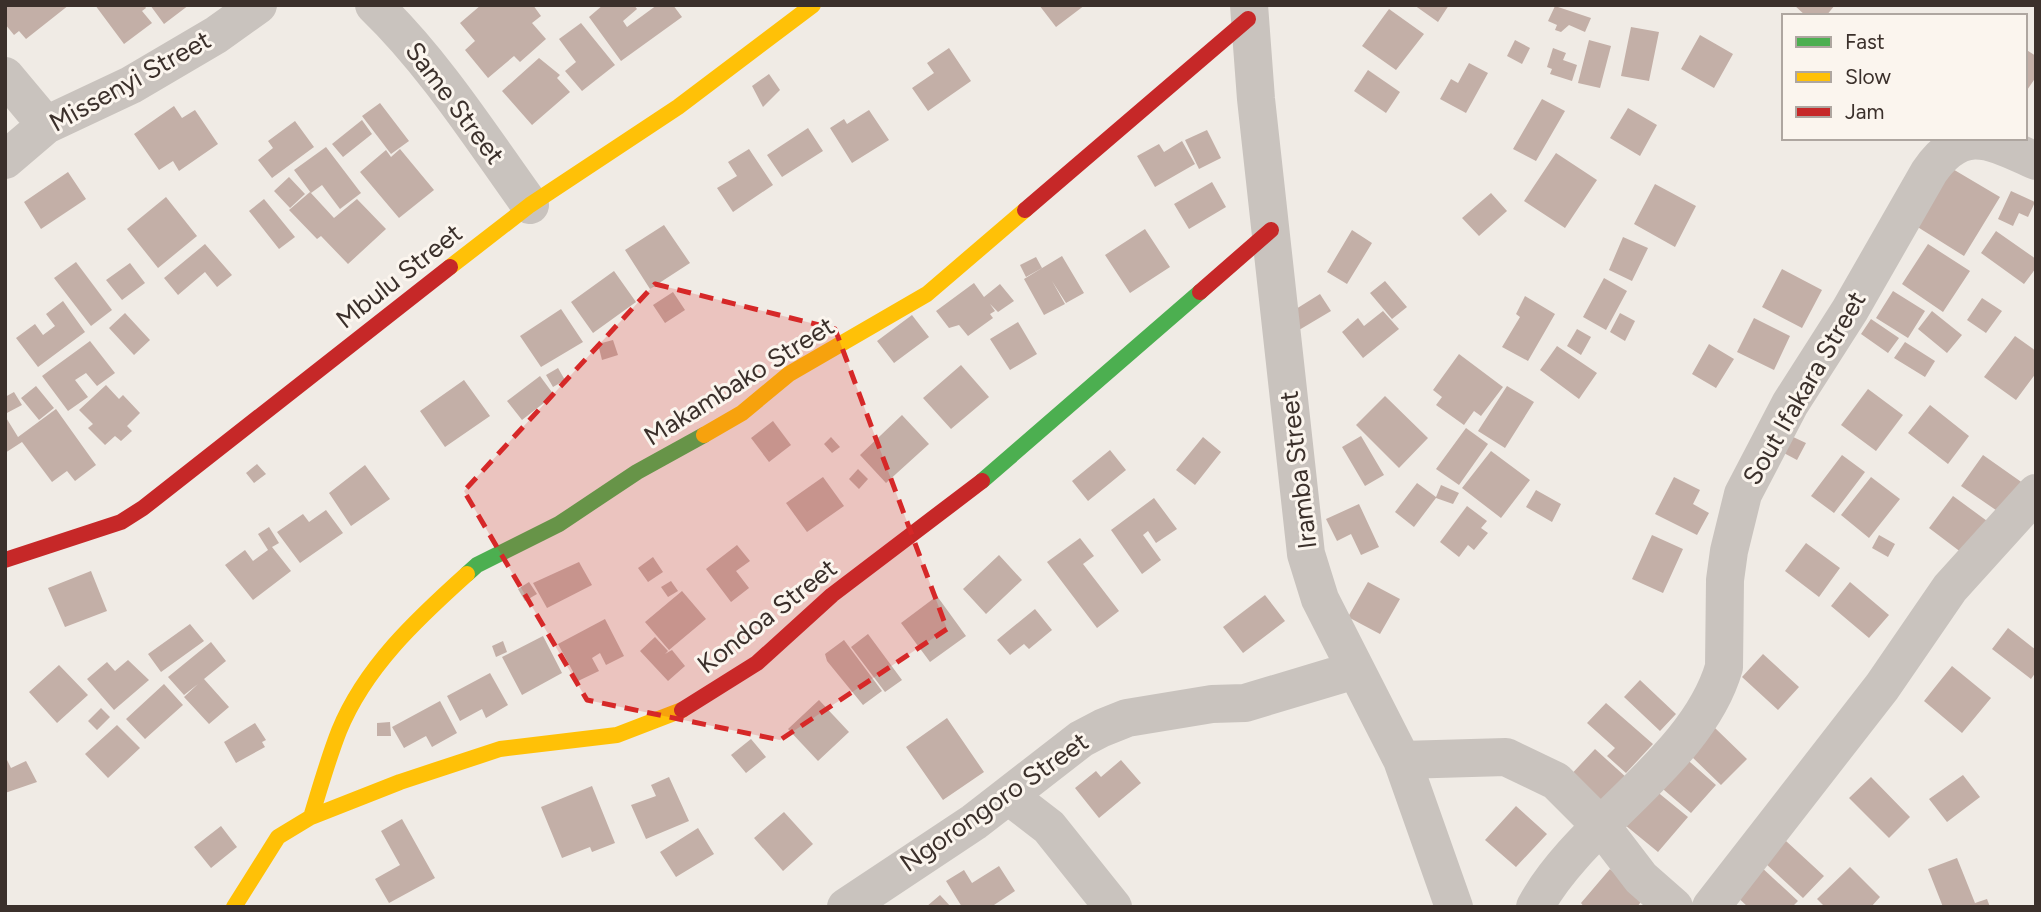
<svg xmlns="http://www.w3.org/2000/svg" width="2041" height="912" font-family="Figtree,sans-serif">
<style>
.building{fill:#c3afa7}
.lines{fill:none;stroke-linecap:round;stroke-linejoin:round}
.street{stroke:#c9c3be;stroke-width:38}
.fast{stroke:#4caf50;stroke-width:16}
.slow{stroke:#ffc107;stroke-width:16}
.jam{stroke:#c62828;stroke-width:16}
.marked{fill:#d62828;fill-opacity:0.2;stroke:#d62828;stroke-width:5;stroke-dasharray:14 9;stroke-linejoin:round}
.labels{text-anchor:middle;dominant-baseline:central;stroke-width:6;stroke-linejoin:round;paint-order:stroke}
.street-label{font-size:26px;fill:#3b302b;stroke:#fbf5ee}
</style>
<rect width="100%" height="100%" fill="#f0ebe5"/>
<path class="building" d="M5,5h64l-43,34 -7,-8 -5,4 -9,-11z
M95,5h49l2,3 -4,3 10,12 -28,21z
M150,5h39l-25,19z
M481,5h52l8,11 -9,7 14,16 -26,23 -6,-6 -26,22 -23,-28 10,-9 -15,-18z
M603,5h31l3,4 -14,12 4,6 30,-22h16l9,12 -61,44 -32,-44z
M1039,5h46l-29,22z
M1414,5h35l-11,17z
M1794,5h41l-9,11h-20z
M1555,6l36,12 -6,14 -16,-7 -8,7 -6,-2 2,-5 -9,-4z
M1389,9l35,25 -28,36 -34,-24z
M581,23l34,42 -33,26 -17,-20 11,-9 -17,-23z
M1631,27l28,5 -10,49 -28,-5z
M1700,35l33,19 -19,34 -33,-19z
M1515,40l15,8 -8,16 -15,-8z
M1589,40l22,6 -11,42 -22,-5z
M949,48l22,33 -43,30 -16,-23 22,-15 -7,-10z
M1553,48l13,5 -3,7 14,5 -5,16 -22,-7 2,-5 -5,-2z
M2025,49l11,7v21l-11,16z
M539,58l21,17 -3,3 13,14 -38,33 -30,-34z
M1469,63l19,10 -22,40 -26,-14 11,-20 7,4z
M1368,70l32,22 -14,21 -32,-22z
M769,74l11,16 -17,17 -11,-21z
M1542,99l23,12 -29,50 -23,-12z
M380,103l29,38 -18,13 -29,-38z
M174,106l8,12 13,-8 23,34 -39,27 -6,-10 -14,9 -25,-36z
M1628,108l29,17 -17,31 -30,-18z
M869,110l20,30 -37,23 -22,-35 14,-9 3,5z
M362,120l10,14 -29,23 -11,-13z
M295,121l19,26 -42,31 -14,-18 15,-12 -5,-7z
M808,128l15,23 -41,26 -15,-22z
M1207,130l14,28 -22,11 -14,-29z
M1182,141l13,23 -40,23 -18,-31 22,-12 5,8z
M326,147l35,46 -21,16 -18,-24 -11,8 -17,-23z
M400,149l34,41 -35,28 -39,-46 26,-22 5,7z
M749,149l24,36 -40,27 -16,-24 20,-12 -9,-14z
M1556,153l41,27 -32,48 -41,-27z
M1951,168l49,29 -36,59 -48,-30z
M68,172l18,27 -45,30 -17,-27z
M289,177l16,17 -15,14 -16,-17z
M1212,182l14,25 -37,22 -15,-25z
M1655,184l41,22 -21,41 -41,-23z
M2011,191l24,11 -7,15 -9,-4 -6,13 -15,-7z
M310,192l24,26 23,-19 29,30 -38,35 -27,-28 -4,3 -28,-29z
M1491,193l16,18 -28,25 -17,-18z
M166,197l31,39 -39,32 -31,-39z
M264,199l31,38 -16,12 -30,-38z
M664,225l26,38 -40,26 -25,-39z
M1145,229l25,38 -40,26 -25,-38z
M1352,230l20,13 -25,41 -20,-12z
M1996,231l40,28v9l-12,16 -43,-31z
M1623,237l25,11 -16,33 -23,-11z
M205,244l27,31 -15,12 -12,-15 -27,23 -14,-17z
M1928,244l42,27 -27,41 -41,-28z
M1062,256l22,37 -18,10 -14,-22 13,23 -21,11 -20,-36z
M1036,257l6,11 -16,9 -6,-12z
M76,262l36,48 -21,16 -37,-48z
M130,263l15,20 -23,17 -16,-20z
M1782,269l40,21 -20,38 -40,-21z
M614,271l22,31 -43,31 -22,-31z
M1604,278l23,13 -21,39 -23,-13z
M1385,281l22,26 -15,12 -22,-26z
M974,283l10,14 16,-13 14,17 -16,11 -8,-8 5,7 -5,3 3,4 -25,18 -9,-11 -10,3 -13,-17z
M1893,291l32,20 -17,27 -32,-20z
M673,292l12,18 -20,13 -12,-18z
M1320,294l11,17 -32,19 -11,-16z
M1525,296l30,18 -27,47 -26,-14 18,-30 -4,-3z
M1982,298l20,13 -16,22 -19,-13z
M63,301l22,31 -47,35 -22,-29 19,-14 8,11 12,-9 -9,-12z
M561,309l22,33 -42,25 -21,-31z
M1383,311l16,18 -36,29 -21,-26 16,-14 6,8z
M1932,311l30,24 -15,18 -29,-24z
M125,313l25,27 -16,15 -25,-27z
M1620,313l15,8 -10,20 -15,-9z
M912,315l17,22 -35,26 -17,-22z
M1754,318l36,18 -16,34 -37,-18z
M1871,319l28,19 -11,15 -27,-19z
M1018,322l19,32 -27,16 -20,-31z
M1577,329l14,8 -10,18 -14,-9z
M2015,336l21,15v22l-20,27 -32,-23z
M613,340l5,15 -16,5 -4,-16z
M90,341l25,32 -18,13 -11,-13 -11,7 13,17 -20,14 -26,-35z
M1905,342l30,19 -10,16 -31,-19z
M1709,344l25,15 -18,29 -24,-14z
M1557,346l40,27 -18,26 -39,-29z
M1459,354l44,33 -22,29 -7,-5 -10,14 -28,-20 6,-8 -9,-7z
M961,365l28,32 -38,32 -28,-31z
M558,368l7,12 -12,7 -7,-12z
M540,376l14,19 -32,25 -15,-19z
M464,380l26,36 -45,31 -25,-36z
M106,385l13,14 4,-4 17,18 -13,13 5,5 -11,10 -6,-5 -10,9 -17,-17 5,-4 -14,-14z
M36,386l18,22 -15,12 -18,-22z
M1507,386l27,16 -29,46 -27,-17z
M1868,389l35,26 -27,36 -35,-26z
M14,392l8,13 -17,9v-17z
M1385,396l43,42 -29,30 -43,-43z
M1930,405l39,31 -21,28 -40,-31z
M56,409l40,56 -21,16 -8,-10 -15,11 -30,-40 -17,11v-37l13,21z
M902,415l27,29 -43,39 -26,-28z
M773,421l18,24 -22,17 -18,-24z
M1466,428l22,16 -29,41 -23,-16z
M1361,436l23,39 -19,11 -23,-39z
M1791,436l15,7 -9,17 -15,-8z
M831,437l9,10 -8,6 -8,-9z
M1203,437l18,15 -26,33 -19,-15z
M1110,450l16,20 -38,31 -16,-20z
M1491,451l39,29 -29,38 -39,-30z
M1842,455l23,17 -31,41 -23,-17z
M1983,455l44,31 -21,31 -45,-31z
M257,464l9,10 -12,9 -8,-10z
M365,465l25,34 -39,27 -22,-33z
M858,469l10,10 -9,10 -10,-10z
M823,477l21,29 -37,26 -21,-29z
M1674,477l26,13 -7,14 16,9 -12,22 -42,-21z
M1871,477l29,22 -31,39 -28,-23z
M1417,483l19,14 5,-12 18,8 -6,11 -17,-6 -22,29 -19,-15z
M1536,490l25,14 -9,18 -26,-15z
M1953,496l45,33 -24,33 -45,-34z
M1154,498l23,31 -21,14 -8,-12 -5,4 18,25 -19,14 -31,-44z
M1359,504l20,43 -18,8 -10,-21 -14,7 -11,-22z
M1467,506l20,15 -6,7 7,5 -14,17 -6,-5 -9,12 -19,-15z
M326,510l17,23 -43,30 -23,-31 26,-18 6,8z
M269,527l10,16 -7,4 19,24 -38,29 -28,-35 20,-15 8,11 15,-11 -10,-16z
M1652,535l31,14 -20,44 -31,-14z
M1879,535l16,9 -7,13 -16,-9z
M1080,538l14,18 -11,8 36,47 -22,17 -50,-66z
M1806,543l34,25 -21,29 -34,-26z
M737,545l13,16 -14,10 13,17 -18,14 -25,-33z
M999,555l23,25 -36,34 -23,-25z
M653,557l10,15 -15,10 -10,-14z
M579,562l13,23 -45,23 -14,-25z
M91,571l16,40 -42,16 -17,-39z
M671,581l7,10 -10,6 -7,-10z
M529,582l8,12 -12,7 -7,-12z
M1368,582l32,17 -20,35 -32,-17z
M1850,582l39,33 -20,23 -38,-32z
M682,591l24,28 -37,31 -24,-28z
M1265,595l20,26 -42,32 -20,-26z
M937,596l29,40 -36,26 -29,-39z
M1035,609l17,21 -23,19 -5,-5 -14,11 -13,-15z
M605,619l19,37 -18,9 -6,-12 -8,5 7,13 -21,10 -20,-37z
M190,624l14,17 -43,31 -13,-18z
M2008,628l28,22v22l-5,7 -39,-30z
M868,634l34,46 -17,12 -34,-45z
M543,636l19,37 -40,22 -20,-38z
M655,637l13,14 -3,3 7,-4 13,16 -17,15 -28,-30z
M844,640l38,51 -19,14 -36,-44 -2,-7z
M503,641l4,11 -11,5 -4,-11z
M211,642l15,19 -22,18 25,28 -20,17 -25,-27 14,-13 -14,11 -16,-18z
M1763,654l36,33 -21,23 -36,-33z
M128,660l21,20 -35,30 -27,-31 20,-17 8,9z
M59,665l29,30 -31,28 -28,-31z
M1952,666l39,32 -29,35 -38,-32z
M490,673l18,32 -22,13 -4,-9 -22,12 -13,-25z
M1640,680l36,34 -16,17 -36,-34z
M164,684l19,21 -38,34 -19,-20z
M819,700l30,32 -31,29 -30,-32z
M440,701l17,32 -25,14 -6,-11 -22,12 -12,-21z
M1606,703l47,41 -27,29 -19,-17 8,-8 -28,-25z
M101,708l9,9 -13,13 -9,-9z
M947,718l37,54 -41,28 -37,-53z
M390,722l1,14h-14v-13z
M255,723l11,17 -4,2 3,5 -29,16 -12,-21z
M117,725l23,23 -32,30 -23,-24z
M1715,728l32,31 -26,26 -32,-31z
M751,739l15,18 -20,16 -15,-18z
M1595,749l32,29 -28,31 -33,-29z
M1682,755l34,30 -25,28 -34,-29z
M7,760l4,8 15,-7 11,21 -32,11z
M1121,760l20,23 -42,35 -24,-30 21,-17 5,6z
M1963,775l17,22 -33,25 -18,-23z
M669,777l20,44 -43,18 -15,-34 25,-9 -5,-11z
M1871,777l39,40 -21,21 -40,-40z
M592,786l23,57 -23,9 -2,-5 -28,11 -21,-51z
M1655,790l33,27 -30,35 -33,-27z
M1516,806l31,28 -31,33 -31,-27z
M784,812l29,32 -30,27 -29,-33z
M402,819l33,59 -46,25 -14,-24 25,-14 -19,-34z
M221,826l16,21 -26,21 -17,-21z
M698,828l16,26 -38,23 -16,-25z
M1786,841l38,35 -21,22 -38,-35z
M1957,858l18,45 12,-4 3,8h-47l-15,-38z
M1759,865l39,36 -6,6h-44l-15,-14z
M999,866l16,25 -24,16h-29l-16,-26 18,-11 8,13z
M1850,867l30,30 -9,10h-46l-8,-8z
M1610,869l34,29 -7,9h-53l-3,-4z
M940,895l11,12h-25z"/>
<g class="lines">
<path class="street" d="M374,5c61,59 107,132 156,200
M1249,5l7,94 50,455 14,45 82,161 52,147
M5,76l41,49
M5,160l41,-35 85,-40 85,-50 42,-30
M1402,760l104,-3 50,24 46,46 39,51 33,29
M1010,797l39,30 64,80
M846,907l128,-85 107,-83 21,-11 25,-10 85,-14 33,-1 110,-33
M1535,907c45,-84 162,-146 189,-240l1,-87 4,-29 14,-57 47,-90 60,-94 79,-138c34,-49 62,-31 107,-11
M1711,907l171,-220 68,-99 86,-95"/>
<path class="fast" d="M982,481l218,-189
M467,574l10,-9 82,-41 78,-52 67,-37"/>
<path class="slow" d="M450,267l80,-62 148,-98 135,-102
M704,435l38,-22 47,-39 138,-80 98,-84
M311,817c9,-29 17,-58 28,-86 26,-64 78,-112 128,-157
M234,907l44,-70 33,-20 89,-35 100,-33 117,-14 65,-25"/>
<path class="jam" d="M1025,210l223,-191
M1200,292l71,-62
M5,560l116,-38 22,-14 307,-241
M682,710l75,-47 75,-68 150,-114"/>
</g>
<path class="marked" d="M655,284l180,45 112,300 -167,111 -193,-40 -123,-209z"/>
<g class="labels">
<g class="street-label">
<text transform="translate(130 81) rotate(-29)">Missenyi Street</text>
<text transform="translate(455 103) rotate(53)">Same Street</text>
<text transform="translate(399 276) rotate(-38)">Mbulu Street</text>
<text transform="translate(739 381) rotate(-32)">Makambako Street</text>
<text transform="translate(1804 388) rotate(-60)">Sout Ifakara Street</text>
<text transform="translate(1298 470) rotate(-97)">Iramba Street</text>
<text transform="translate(767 616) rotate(-38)">Kondoa Street</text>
<text transform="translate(994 802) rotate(-35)">Ngorongoro Street</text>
</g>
</g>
<rect width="2041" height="912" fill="none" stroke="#3b302b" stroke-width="14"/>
<rect x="1782" y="14" width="245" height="126" fill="#fbf5ee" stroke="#aea6a0" stroke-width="2"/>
<rect x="1796" y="37" width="35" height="10" fill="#4caf50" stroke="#aea6a0" stroke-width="2"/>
<text x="1845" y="49" font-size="21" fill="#3b302b">Fast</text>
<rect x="1796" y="72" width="35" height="10" fill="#ffc107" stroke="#aea6a0" stroke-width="2"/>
<text x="1845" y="84" font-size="21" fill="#3b302b">Slow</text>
<rect x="1796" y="107" width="35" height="10" fill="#c62828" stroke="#aea6a0" stroke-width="2"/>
<text x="1845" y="119" font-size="21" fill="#3b302b">Jam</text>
</svg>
